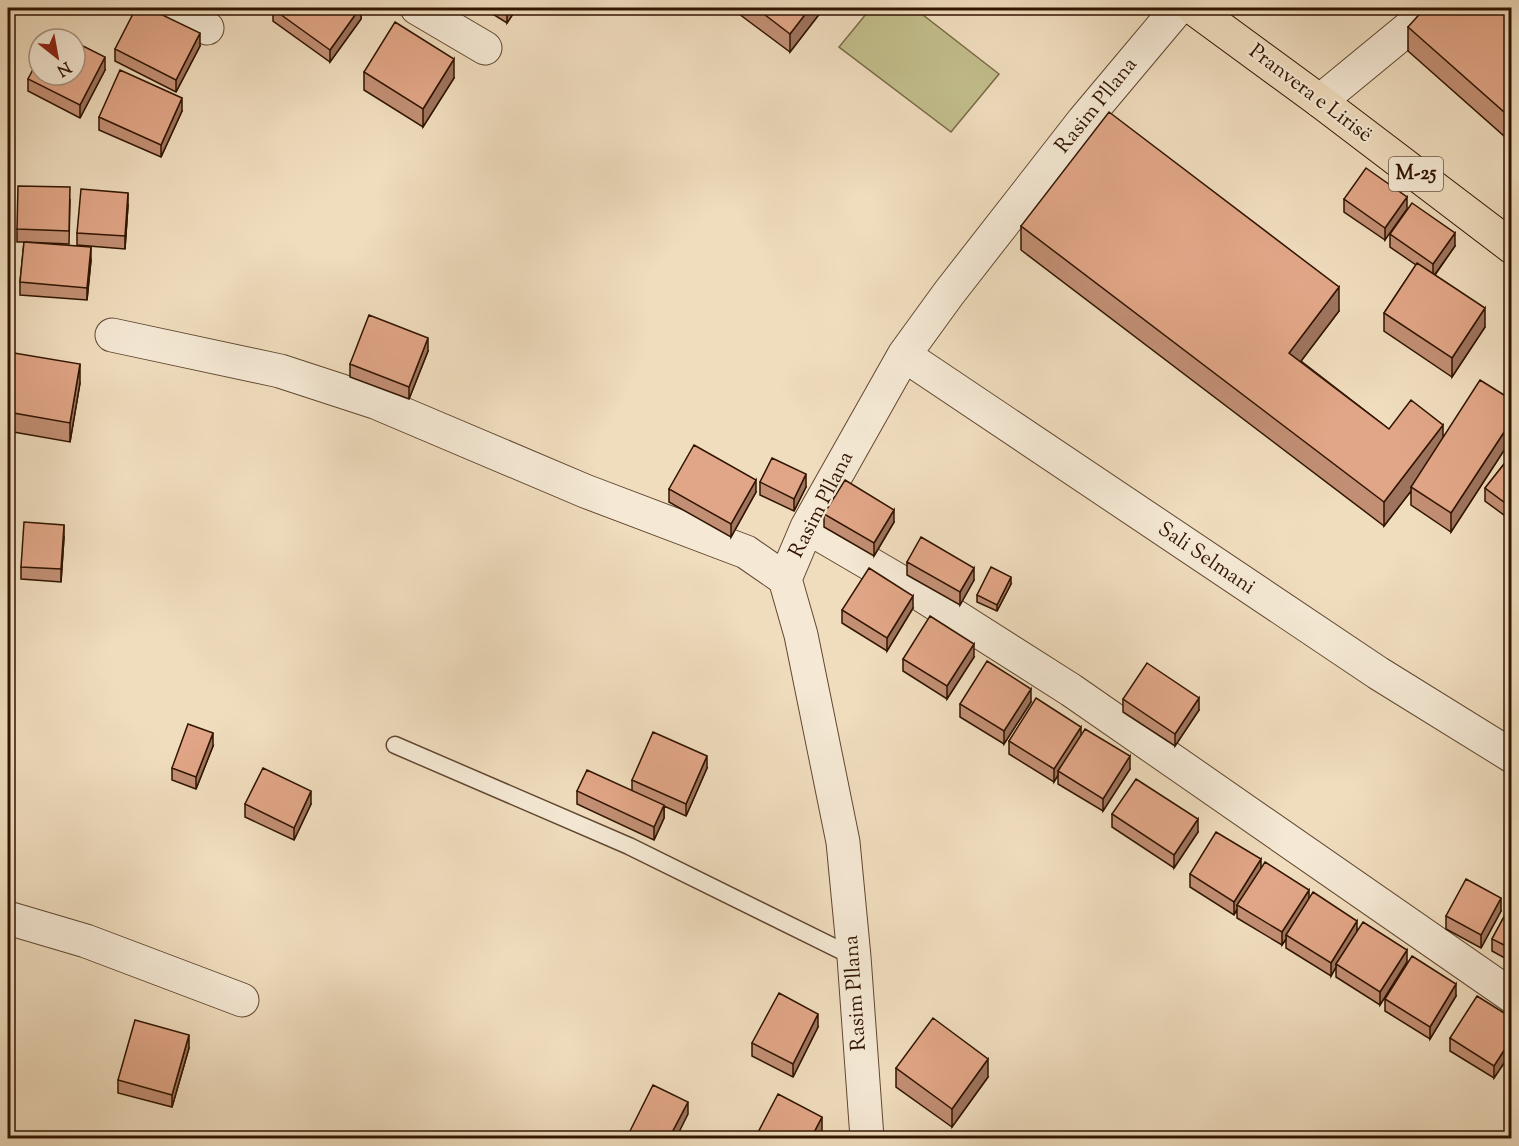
<svg xmlns="http://www.w3.org/2000/svg" width="1519" height="1146" font-family="'Sorts Mill Goudy',serif">
<style>
.pitch{fill:#c2be8c;stroke:#7a6a46;stroke-width:1.5}
.lines{fill:none;stroke-linecap:round;stroke-linejoin:round}
.lane-casing{stroke:#614730;stroke-width:19}
.street-casing{stroke:#614730;stroke-width:35}
.primary-casing{stroke:#311500;stroke-width:35}
.lane{stroke:#f5e9d5;stroke-width:16}
.street{stroke:#f5e9d5;stroke-width:33}
.primary{stroke:#f0ddbe;stroke-width:33}
.wall{fill:#c28f74;stroke:#311500;stroke-width:1.5}
.shaded-wall{fill:#9e745e;stroke:#311500;stroke-width:1.5}
.building{fill:#e1a687;stroke:#311500;stroke-width:1.5}
.labels{text-anchor:middle;dominant-baseline:central;stroke-width:4.5;stroke-linejoin:round;paint-order:stroke}
.shield{fill:#f5e9d5;stroke:#6c5540;stroke-width:1.5}
.shield-label{font-size:20px;font-weight:bold;fill:#311500}
.street-label{font-size:21px;fill:#311500;stroke:#f5e9d5}
</style>
<rect width="100%" height="100%" fill="#f0ddbe"/>
<filter id="stains"><feTurbulence type="fractalNoise" baseFrequency=".00333" numOctaves="4"/><feColorMatrix values="0 0 0 0 .2 0 0 0 0 .09 0 0 0 0 .02 0 0 0 .5 -.17"/></filter>
<radialGradient id="worn" r=".72"><stop offset=".6" stop-color="#630" stop-opacity="0"/><stop offset="1" stop-color="#630" stop-opacity=".3"/></radialGradient>
<path class="pitch" d="M871,8h43l85,66 -48,58 -112,-85z"/>
<g class="lines">
<g class="lane-casing">
<path id="lane" d="M395,745l234,101 225,111"/>
</g>
<g class="street-casing">
<path id="street" d="M176,8l31,20
M417,8l68,40
M1320,101l113,-93
M112,335l168,36 95,31 210,89 161,61 39,27
M904,355l474,318 134,83
M807,527l99,58 165,105 441,306
M8,918l78,23 156,59
M867,1138l-13,-181 -11,-115 -42,-207 -16,-56 22,-52 97,-172 45,-62 135,-173 94,-112"/>
</g>
<g class="primary-casing">
<path id="primary" d="M1193,8l127,93 192,146"/>
</g>
<use href="#lane" class="lane"/>
<use href="#street" class="street"/>
<use href="#primary" class="primary"/>
</g>
<path class="wall" d="M361,8v11l-31,43 -57,-41v-12z
M483,8h34l-10,15z
M731,8h93l-34,44z
M1512,8v135l-104,-92v-24z
M200,46l-24,46 -61,-31v-12z
M105,70l-25,48 -52,-27v-12z
M364,72l90,6 -31,49 -59,-37z
M182,111l-21,46 -62,-27v-13z
M1407,197l-22,43 -41,-28v-13z
M70,200l-1,44 -44,-2 66,18 -4,40 -67,-5v-13l4,-40h-7v-13z
M128,205l-3,44 -48,-4v-12z
M1021,226l318,85 -38,50 88,68 54,7 69,-36v38l-61,94 -40,-27v-14l-27,35 -363,-276z
M1390,234l65,12 -20,29 50,52 -33,50 -68,-46v-18l32,-48 -26,-18z
M428,351l-19,48 -59,-22v-13z
M8,352l72,31 -10,59 -62,-11z
M1512,454v67l-27,-20v-13z
M760,482l46,5 -12,24 -34,-16z
M669,489l87,3 -25,45 -62,-35z
M824,514l70,8 -20,34 -50,-29z
M64,537l-3,45 -40,-3v-12z
M907,562l67,18 -14,25 -53,-30z
M1011,584l-14,27 -20,-9v-7z
M913,608l-26,43 -45,-28v-13z
M974,657l-27,42 -44,-28v-12z
M1123,699l76,11 -24,36 -52,-34z
M1031,702l-27,42 -44,-27v-13z
M1081,735l49,34 -27,42 -45,-27v-9l-4,7 -45,-28v-13z
M213,746l-17,43 -24,-9v-12z
M707,768l-21,48 -22,-10v12l-10,22 -77,-36v-13h55v-11z
M245,804h66l-17,36 -49,-23z
M1112,814l86,18 -24,36 -62,-41z
M1261,868l146,94 -27,43 -44,-28v-10l-5,9 -45,-28v-9l-4,6 -45,-27v-9l-3,6 -44,-28v-13z
M1512,902v60l-20,-11v-12z
M1501,911l-20,37 -35,-19v-13z
M1456,996l-26,43 -45,-28v-12z
M1512,1018v33l-18,27 -44,-27v-13z
M818,1027l-25,50 -41,-21v-13z
M189,1048l-17,59 -54,-14v-13z
M896,1068l92,9 -36,50 -56,-40z"/>
<path class="shaded-wall" d="M360,8h1v11l-31,43v-12z
M507,8h10l-10,15z
M810,8h14l-34,44v-18z
M200,33v13l-24,46v-12z
M105,57v13l-25,48v-13z
M454,59v19l-31,49v-18z
M182,98v13l-21,46v-12z
M128,193v12l-3,44v-13z
M1407,197v12l-22,31v-12z
M1455,233v13l-22,31v-13z
M91,247v13l-4,40v-12z
M1339,287v24l-50,66v-24z
M1485,308v19l-33,50v-19z
M428,338v13l-19,48v-12z
M80,364v19l-10,59v-19z
M1512,420v18l-61,94v-19z
M1443,425v24l-32,38v4l-27,35v-24z
M806,474v13l-12,24v-12z
M756,480v12l-25,45v-13z
M894,510v12l-20,34v-13z
M12,524v13l-4,35v-13z
M64,525v12l-3,45v-13z
M974,568v12l-14,25v-13z
M1011,577v7l-14,27v-6z
M913,596v12l-26,43v-13z
M974,644v13l-27,42v-13z
M1031,689v13l-27,42v-13z
M1199,698v12l-24,36v-12z
M1081,727v12l-23,32v4l-4,7v-13z
M213,733v13l-17,43v-12z
M707,756v12l-21,48v-12z
M1130,756v13l-27,42v-12z
M311,791v13l-17,36v-12z
M664,805v13l-10,22v-13z
M1198,819v13l-24,36v-13z
M1261,859v13l-24,33v4l-3,6v-13z
M1309,890v13l-23,32v4l-4,6v-13z
M1501,898v13l-20,37v-13z
M1357,921v12l-21,31v3l-5,9v-13z
M1407,950v12l-27,43v-13z
M1456,984v12l-26,43v-12z
M818,1014v13l-25,50v-13z
M189,1035v13l-17,59v-12z
M1512,1038v13l-18,27v-12z
M988,1059v18l-36,50v-18z
M688,1102v12l-12,24h-7z
M822,1117v18l-1,3h-10z"/>
<path class="building" d="M136,8h12l52,25 -24,47 -61,-31z
M274,8h86l-30,42 -57,-41z
M756,8h54l-20,26z
M1425,8h87v111l-104,-92z
M395,22l59,37 -31,50 -59,-37z
M53,31l16,8h-20z
M75,42l30,15 -25,48 -52,-26 11,-21v17h36z
M120,70l62,28 -21,47 -62,-28z
M1109,112l230,175 -50,66 100,76 22,-29 32,25 -59,77 -363,-276z
M1366,168l41,29 -22,31 -41,-29z
M8,180h1l-1,32z
M18,186l52,1 -1,44 -52,-2z
M81,189l47,4 -3,43 -48,-3z
M1412,203l43,30 -22,31 -43,-30z
M24,242l67,5 -4,41 -67,-6z
M1417,263l68,45 -33,50 -68,-45z
M369,315l59,23 -19,49 -59,-23z
M8,352l72,12 -10,59 -62,-11z
M1480,380l32,20v20l-61,93 -40,-26z
M694,445l62,35 -25,44 -62,-35z
M1512,454v54l-27,-20z
M772,458l34,16 -12,25 -34,-17z
M845,480l49,30 -20,33 -50,-29z
M24,522l40,3 -3,44 -40,-2z
M8,524h4l-4,35z
M921,537l53,31 -14,24 -53,-30z
M991,567l20,10 -14,28 -20,-10z
M869,568l44,28 -26,42 -45,-28z
M930,616l44,28 -27,42 -44,-27z
M987,661l44,28 -27,42 -44,-27z
M1147,663l52,35 -24,36 -52,-35z
M1036,698l45,29 -27,42 -45,-28z
M188,724l25,9 -17,44 -24,-9z
M1085,729l45,27 -27,43 -45,-28z
M653,732l54,24 -21,48 -54,-24z
M263,768l48,23 -17,37 -49,-24z
M587,770l77,35 -10,22 -77,-36z
M1136,779l62,40 -24,36 -62,-41z
M1216,832l45,27 -27,43 -44,-28z
M1265,862l44,28 -27,42 -45,-27z
M1466,879l35,19 -20,37 -35,-19z
M1313,892l44,29 -26,42 -45,-28z
M1512,902v47l-20,-10z
M1363,922l44,28 -27,42 -44,-28z
M1412,956l44,28 -26,43 -45,-28z
M779,993l39,21 -25,50 -41,-21z
M1477,996l35,22v20l-18,28 -44,-28z
M933,1018l55,41 -36,50 -56,-41z
M135,1020l54,15 -17,60 -54,-15z
M653,1085l35,17 -19,36h-34l-7,-3z
M778,1094l44,23 -11,21h-56z
M8,1132l26,2v4h-26z"/>
<g class="labels">
<rect class="shield" x="1389" y="157" width="54" height="34" rx="4.5"/>
<g class="shield-label">
<text x="1416" y="174">M-25</text>
</g>
<g class="street-label">
<text transform="translate(1310 94) rotate(37)">Pranvera e Lirisë</text>
<text transform="translate(1097 106) rotate(-51)">Rasim Pllana</text>
<text transform="translate(822 505) rotate(-63)">Rasim Pllana</text>
<text transform="translate(1206 559) rotate(34)">Sali Selmani</text>
<text transform="translate(856 993) rotate(-94)">Rasim Pllana</text>
</g>
</g>
<rect width="1519" height="1146" fill="none" stroke="#f0ddbe" stroke-width="30"/>
<rect x="9" y="9" width="1501" height="1128" fill="none" stroke="#311500" stroke-width="3"/>
<rect x="15" y="15" width="1489" height="1116" fill="none" stroke="#311500" stroke-width="1.5"/>
<g transform="translate(57 57) rotate(149)"><circle r="28" fill="#f5e9d5" stroke="#a79480" stroke-width="1.5"/>
<path d="M0-4.5L10 22L0 15L-10 22Z" fill="#8f2418"/>
<text y="-9" font-size="16" font-weight="bold" text-anchor="middle" fill="#311500">N</text>
</g>
<rect width="100%" height="100%" filter="url(#stains)"/>
<rect width="100%" height="100%" fill="url(#worn)"/>
</svg>
